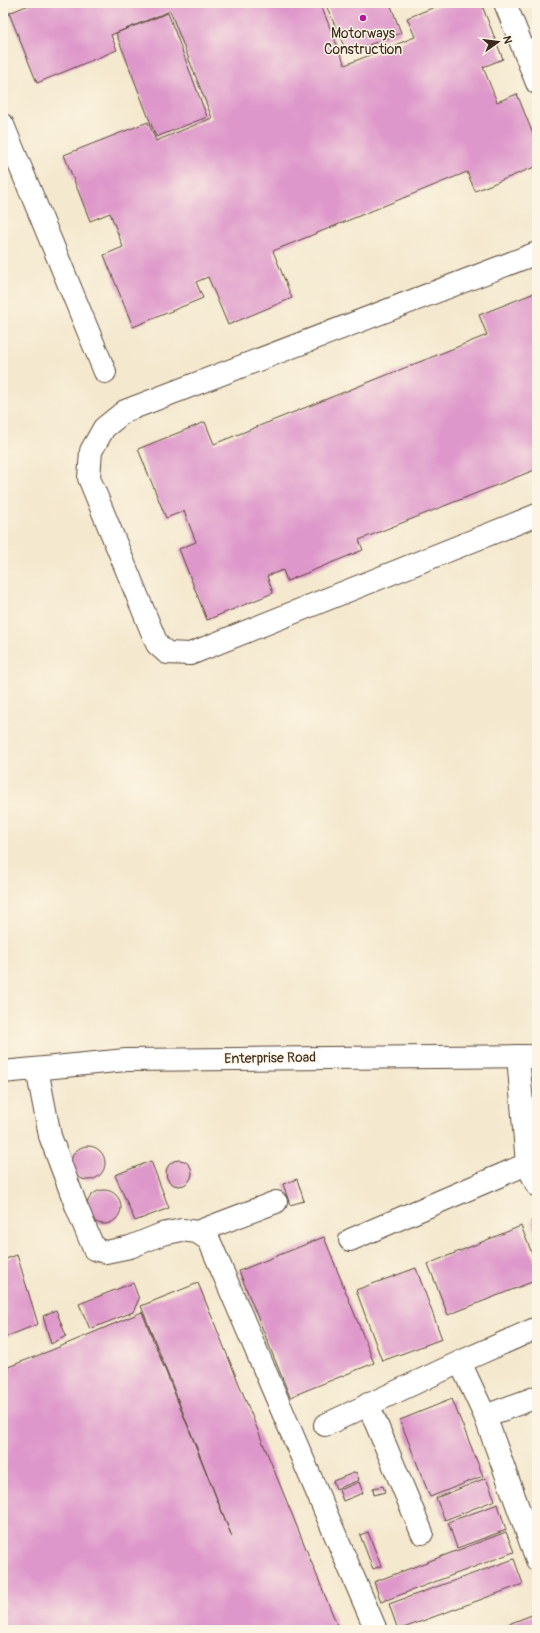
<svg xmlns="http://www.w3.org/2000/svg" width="540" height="1633" font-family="Pangolin,sans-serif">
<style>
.building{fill:#de97ca}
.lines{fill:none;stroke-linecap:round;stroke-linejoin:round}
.minor-casing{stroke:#574638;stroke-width:24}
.major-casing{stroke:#574638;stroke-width:24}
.minor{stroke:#fff;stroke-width:22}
.major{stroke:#fff;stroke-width:22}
.poi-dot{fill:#b5179e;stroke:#fcf5e5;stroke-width:1.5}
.labels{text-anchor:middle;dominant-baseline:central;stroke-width:3;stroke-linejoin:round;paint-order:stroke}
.poi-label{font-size:14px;fill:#3b2a1e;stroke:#fcf5e5}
.street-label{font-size:14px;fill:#3b2a1e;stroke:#fcf5e5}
</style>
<rect width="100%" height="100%" fill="#fcf5e5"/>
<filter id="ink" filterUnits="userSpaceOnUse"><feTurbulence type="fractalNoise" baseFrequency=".025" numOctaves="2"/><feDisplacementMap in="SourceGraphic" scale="8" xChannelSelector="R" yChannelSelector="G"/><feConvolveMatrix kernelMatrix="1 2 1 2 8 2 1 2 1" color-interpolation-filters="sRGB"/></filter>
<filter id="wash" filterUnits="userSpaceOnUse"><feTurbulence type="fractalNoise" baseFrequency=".012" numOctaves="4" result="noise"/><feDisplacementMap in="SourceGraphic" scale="16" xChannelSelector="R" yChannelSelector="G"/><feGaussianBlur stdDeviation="0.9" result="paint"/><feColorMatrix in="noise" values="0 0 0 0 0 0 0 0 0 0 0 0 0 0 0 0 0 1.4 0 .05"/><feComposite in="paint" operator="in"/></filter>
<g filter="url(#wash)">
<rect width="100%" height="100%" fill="#f4e8ce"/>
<g id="blocks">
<path class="building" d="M28,3h292l25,62 70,-28 -8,-19 38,-15h36l22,56 -20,8 14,35 20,-8 20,50v22l-62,25 -8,-19 -194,79 19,47 -64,27 -20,-48 -12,5 7,16 -70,29 -29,-72 19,-8 -13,-34 -20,8 -26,-66 84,-33 8,19 56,-23 -42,-107 -59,24 6,15 -80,33 -28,-70 20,-8z
M325,3h65l11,30 -54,20z
M168,13l39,104 -51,20 -40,-104z
M537,292v177l-178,71 4,10 -76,31 -4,-11 -16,6 6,17 -66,27 -28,-71 17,-7 -12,-31 -18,7 -28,-69 67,-27 9,22 273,-109 -8,-20z
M71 1163a17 17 0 1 1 34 0a17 17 0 1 1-34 0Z
M166 1173a13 13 0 1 1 26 0a13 13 0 1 1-26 0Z
M151,1161l18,47 -34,13 -20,-46z
M297,1179l7,22 -14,4 -7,-21z
M87 1207a17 17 0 1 1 34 0a17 17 0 1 1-34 0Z
M537,1219v18l-6,-16z
M521,1226l16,40v14l-89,35 -20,-51z
M324,1237l50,126 -84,34 -51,-126z
M17,1255l21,69 -35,14v-78z
M416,1268l26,71 -60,22 -26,-71z
M133,1283l6,16 -6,13 -43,17 -11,-25z
M198,1283l141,347h-336v-261l49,-19 90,-38 90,225 -91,-231z
M56,1310l10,26 -15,8 -8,-28z
M452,1399l31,77 -53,21 -30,-77z
M356,1472l3,8 -23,9 -3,-8z
M486,1478l9,22 -50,20 -9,-22z
M359,1482l4,11 -20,8 -4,-11z
M383,1486l2,6 -11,3 -1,-7z
M498,1504l8,26 -49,18 -9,-26z
M368,1532l13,34 -8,3 -13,-34z
M506,1532l8,20 -133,50 -7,-20z
M514,1559l9,25 -125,46 -9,-26z
M537,1613v17h-44z"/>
</g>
</g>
<g filter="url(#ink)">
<use href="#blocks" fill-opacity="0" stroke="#574638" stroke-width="1"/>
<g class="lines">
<g class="minor-casing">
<path id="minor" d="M505,3l32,80
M3,125l102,247
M537,253l-412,158 -21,17 -13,23 -2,27 68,166 10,9 23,1 347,-139
M518,1056l9,108 10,21
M37,1069l13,67 27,72 17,41 12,3 24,-5 32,-13 20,-4 15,2 12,8 167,390
M197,1232l79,-30
M350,1240l177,-76
M460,1362l25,54 52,144
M368,1404l54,129
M485,1416l52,-19
M325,1425l135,-63 77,-34"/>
</g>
<g class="major-casing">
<path id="major" d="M3,1072l123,-12 411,-4"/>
</g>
<use href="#minor" class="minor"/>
<use href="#major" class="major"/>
</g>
</g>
<circle class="poi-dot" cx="363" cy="18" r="4"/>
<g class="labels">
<g class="poi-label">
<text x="363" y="33">Motorways<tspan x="363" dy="16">Construction</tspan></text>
</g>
<g class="street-label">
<text transform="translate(270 1058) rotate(-1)">Enterprise Road</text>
</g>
</g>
<rect width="540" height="1633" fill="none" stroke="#fcf5e5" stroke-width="16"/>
<g transform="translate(498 42) rotate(76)" stroke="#fcf5e5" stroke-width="3" paint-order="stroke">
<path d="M0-3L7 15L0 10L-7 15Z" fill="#3b2a1e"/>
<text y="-6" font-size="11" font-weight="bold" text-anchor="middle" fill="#3b2a1e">N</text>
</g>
</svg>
